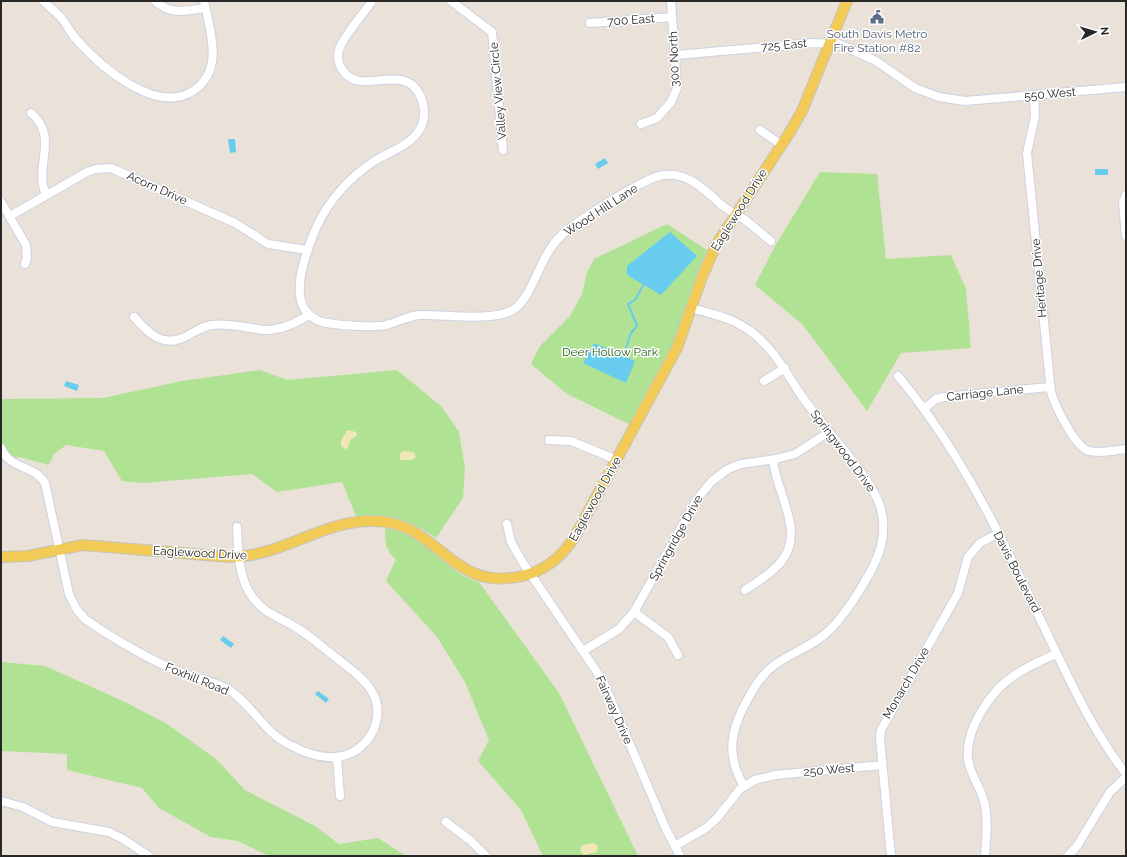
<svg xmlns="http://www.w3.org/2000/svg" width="1127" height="857" font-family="Raleway,sans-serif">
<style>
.green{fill:#afe293}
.sand{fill:#f0e7b9}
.water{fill:#68ccee}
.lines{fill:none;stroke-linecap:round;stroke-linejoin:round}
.stream{stroke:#68ccee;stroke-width:2}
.minor-casing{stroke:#cdd1e1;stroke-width:10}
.major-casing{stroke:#c3c3c3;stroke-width:12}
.minor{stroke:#fff;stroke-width:8}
.major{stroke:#f1cb56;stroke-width:10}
.labels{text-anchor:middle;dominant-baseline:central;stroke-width:3;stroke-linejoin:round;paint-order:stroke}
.street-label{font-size:12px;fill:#272727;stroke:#fff}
.service-label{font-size:12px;fill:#4e5e75;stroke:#fff}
.park-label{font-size:12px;fill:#286218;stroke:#fff}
</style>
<rect width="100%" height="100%" fill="#eae2d8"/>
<path class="green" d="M820,172l57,2 9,85 65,-4 15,34 5,59 -70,5 -34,58 -64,-86 -48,-40 20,-39z
M667,224l40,26 -12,28 -7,27 -15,42 -17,33 -27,44 -62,-30 -36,-30 9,-18 30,-30 12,-22 5,-22 7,-13z
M260,370l28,10 109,-10 45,37 17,25 6,36 -2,30 -27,40c-24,-18 -50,-26 -80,-22l-14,-34 -65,10 -25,-18 -109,9 -21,-2 -18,-30 -38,-6 -12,9 -5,11 -30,-8 -18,4v-62l102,-1 79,-17z
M385,528c13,3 27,7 38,15 21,16 28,30 56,39l80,111 79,163h-95l-22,-46 -43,-49 11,-21 -24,-58 -28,-45 -51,-56 10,-22c-11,-8 -11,-18 -11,-31z
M1,662l44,4 78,35 44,23 49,35 29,31 70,36 24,18 39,-6 28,18h-137l-31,-15 -27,-4 -52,-29 -17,-20 -75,-18v-16l-66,-3z"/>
<path class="sand" d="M347,430l9,2 1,4 -7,4 -2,8 -3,1 -4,-3v-5z
M404,451l10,1 2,5 -4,3h-12v-7z
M594,843l4,3 -1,6 -13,3 -4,-4 2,-6z"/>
<path class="water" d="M228,139h7l1,13 -6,1z
M605,158l3,5 -10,6 -3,-5z
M1095,169h13v6h-13z
M670,232l27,24 -36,39 -34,-20v-9z
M594,343l41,18 -9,22 -43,-20z
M66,381l13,4 -2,6 -13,-5z
M223,636l11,8 -3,4 -11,-8z
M318,691l11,8 -3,4 -11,-9z"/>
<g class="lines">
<path class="stream" d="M623,357l8,-24 6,-7 -9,-22 7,-4 10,-18"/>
<g class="minor-casing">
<path id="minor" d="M43,1c7,6 14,12 20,19 5,7 8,14 14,20 24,27 79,75 116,51 32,-21 17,-60 11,-90
M155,1c15,14 32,10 50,7
M372,1c-8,12 -30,37 -33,49 -2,6 -1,14 3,19 17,31 65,-12 80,31 3,10 3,20 -2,29 -9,16 -29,22 -44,31 -25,16 -46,39 -59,66 -9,21 -27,65 -11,85 4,5 10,9 16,11 12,3 54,6 64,3 12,-3 21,-9 34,-10 23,-1 73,7 93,-5 17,-11 25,-43 36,-59 5,-9 12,-16 20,-22 15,-12 77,-52 94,-54 9,-1 17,0 25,4 13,6 24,18 35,27 6,5 14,9 21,13 9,7 18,15 27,22
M451,1l41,31 11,118
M590,23l82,-6
M676,55l137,-12 26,1 37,17 39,27 24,9 26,4 161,-14
M1034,95l1,21 -8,37 24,239c4,14 24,55 38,59 11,3 26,-1 37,-2
M31,113c29,24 2,55 15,81
M641,124l16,-6 14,-16 6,-14 -6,-87
M760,130l22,15
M1126,195l-3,8 3,33
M1,202l25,43 1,13 -2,6
M10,216l77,-44 9,-3 15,-1 124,55 33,21 39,6
M692,308c15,5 30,7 45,15 29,15 43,39 60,66 7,11 16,22 24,32 18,25 52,59 60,88 3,12 3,25 0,37 -6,24 -38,74 -57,89 -16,13 -35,19 -51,31 -10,8 -17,18 -23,29 -18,31 -26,58 -6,91
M134,317c9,9 18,21 31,23 18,4 29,-12 46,-15 19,-3 37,4 55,5 16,0 30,-7 43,-15
M898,376c56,67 97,147 134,226 29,59 54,120 94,172
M764,381l21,-13
M924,409l12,-10 8,-2 105,-10
M549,440l22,1 46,19
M1,448c8,21 33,17 44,35l24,111 8,16 8,9c24,17 63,40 90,51 17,8 38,10 54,20 24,15 33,41 61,55 15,8 35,15 53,11 13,-3 25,-14 31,-27 14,-36 -16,-54 -40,-73 -12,-9 -24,-20 -37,-28 -16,-10 -32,-14 -44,-30 -15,-20 -15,-47 -16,-71
M507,524l4,18 12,21 80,118 63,148 14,27
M745,590c12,-8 26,-16 35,-27 27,-30 -4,-70 -7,-103
M634,612l34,25 10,18
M583,651l36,-22 15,-17 63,-113 15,-18 16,-12 13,-5 35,-5 19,-5 34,-22
M337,757l3,39
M1,801l22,6 29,15 57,10 14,7 26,17
M446,822l24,18 16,16
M675,846l31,-18 11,-10 23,-29 15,-9 20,-5 107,-10
M891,856l-11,-117 1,-9 77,-137 10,-36 12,-14 17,-9
M985,856c1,-18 4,-40 -2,-58 -4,-13 -13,-24 -15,-39 -3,-30 23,-69 47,-84 13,-9 27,-15 41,-21
M1068,856l9,-10 33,-54 16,-15"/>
</g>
<g class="major-casing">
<path id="major" d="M1,557l27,-1 55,-11 147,12c51,0 93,-37 143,-36 67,0 76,72 149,55 23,-5 40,-20 52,-38l103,-190 25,-71 14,-32 74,-113 12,-21 45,-110"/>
</g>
<use href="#minor" class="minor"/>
<use href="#major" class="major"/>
</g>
<defs>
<g id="civic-bare" transform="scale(1.08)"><path d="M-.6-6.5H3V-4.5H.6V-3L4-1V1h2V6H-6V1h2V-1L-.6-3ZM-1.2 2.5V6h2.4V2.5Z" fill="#5c6f8a" stroke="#fff" stroke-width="2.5" paint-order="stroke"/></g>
</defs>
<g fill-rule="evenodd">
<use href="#civic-bare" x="877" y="17"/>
</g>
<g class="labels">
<g class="street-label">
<text transform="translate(631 20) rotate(-4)">700 East</text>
<text transform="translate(784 45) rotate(-5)">725 East</text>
<text transform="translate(674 59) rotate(-92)">300 North</text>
<text transform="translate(498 91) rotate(-95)">Valley View Circle</text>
<text transform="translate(1050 94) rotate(-5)">550 West</text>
<text transform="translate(157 188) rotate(24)">Acorn Drive</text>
<text transform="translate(601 210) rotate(-33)">Wood Hill Lane</text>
<text transform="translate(739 210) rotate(-58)">Eaglewood Drive</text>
<text transform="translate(1039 278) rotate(-95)">Heritage Drive</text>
<text transform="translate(985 393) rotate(-6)">Carriage Lane</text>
<text transform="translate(843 451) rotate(53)">Springwood Drive</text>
<text transform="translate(595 499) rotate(-61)">Eaglewood Drive</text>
<text transform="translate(676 538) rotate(-61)">Springridge Drive</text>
<text transform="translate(200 553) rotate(3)">Eaglewood Drive</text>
<text transform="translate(1017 572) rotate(63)">Davis Boulevard</text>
<text transform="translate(197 679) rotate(22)">Foxhill Road</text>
<text transform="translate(906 683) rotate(-60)">Monarch Drive</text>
<text transform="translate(614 710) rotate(66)">Fairway Drive</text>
<text transform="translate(829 770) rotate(-5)">250 West</text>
</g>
<g class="service-label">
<text x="877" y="34">South Davis Metro<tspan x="877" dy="14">Fire Station #82</tspan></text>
</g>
<g class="park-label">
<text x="610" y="352">Deer Hollow Park</text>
</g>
</g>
<rect width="1127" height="857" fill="none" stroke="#272727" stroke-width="4"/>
<g transform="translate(1095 32) rotate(85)" stroke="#ffffff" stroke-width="3" paint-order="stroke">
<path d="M0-3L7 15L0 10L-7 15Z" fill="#272727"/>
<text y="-6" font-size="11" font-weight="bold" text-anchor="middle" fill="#272727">N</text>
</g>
</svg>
